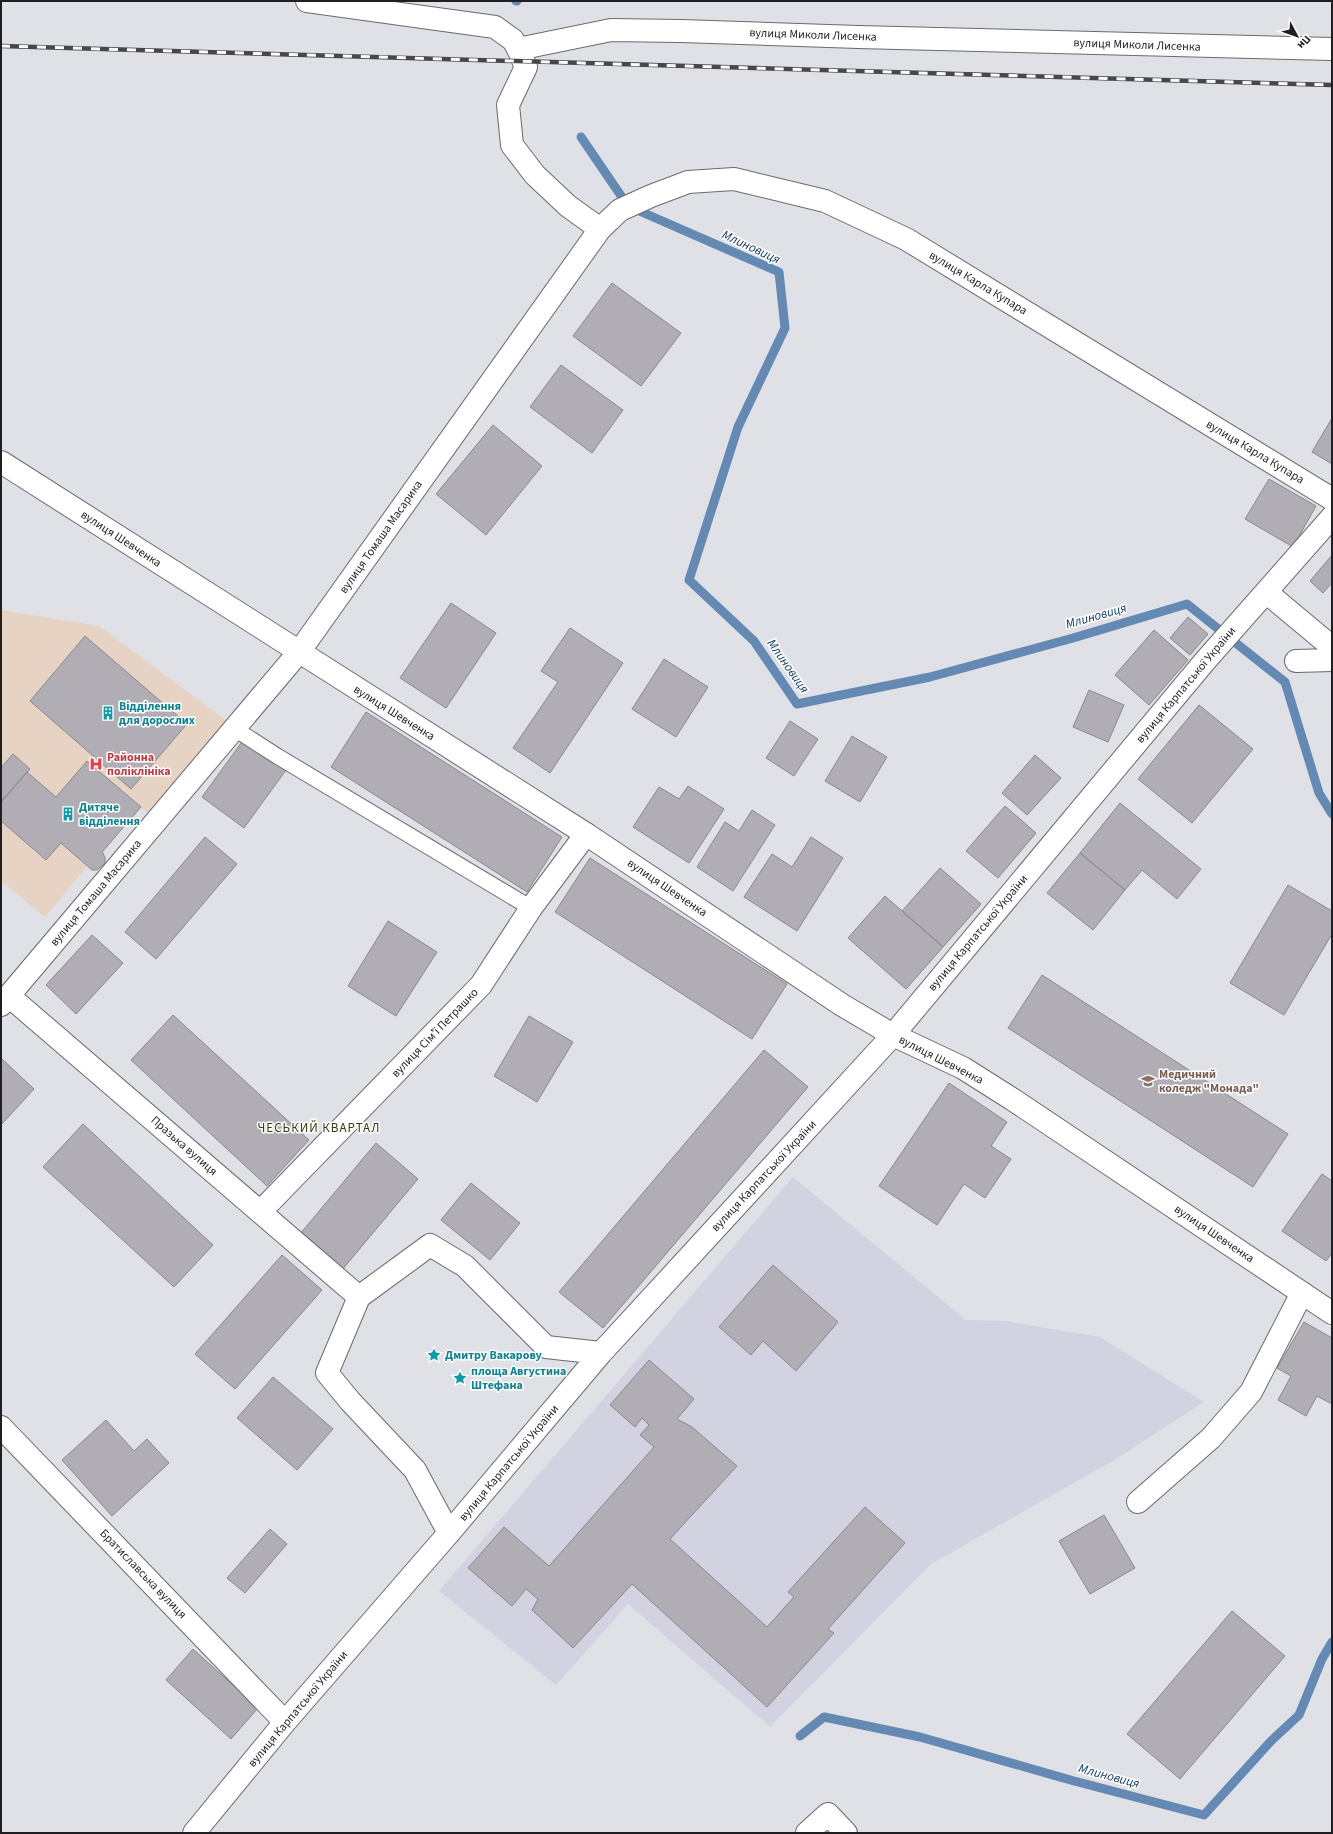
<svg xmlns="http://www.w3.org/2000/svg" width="1333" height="1834" font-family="'Source Sans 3',sans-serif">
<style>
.built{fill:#d3d2e0}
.medical{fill:#e6d3c3}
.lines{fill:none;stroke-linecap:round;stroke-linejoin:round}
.stream{stroke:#6489b3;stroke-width:9}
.building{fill:#b0aeb4;stroke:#8a888f}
.lane-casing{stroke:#6a696f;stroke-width:17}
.street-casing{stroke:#6a696f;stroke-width:24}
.secondary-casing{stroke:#6a696f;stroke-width:24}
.lane{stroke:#fff;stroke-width:15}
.street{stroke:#fff;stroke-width:22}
.secondary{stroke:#fff;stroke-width:22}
.rail-casing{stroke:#47474a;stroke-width:4.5}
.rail{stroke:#fff;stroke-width:3;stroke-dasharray:9;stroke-linecap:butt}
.labels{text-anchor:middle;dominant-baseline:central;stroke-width:3;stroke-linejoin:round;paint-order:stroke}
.street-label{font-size:12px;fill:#1f1f21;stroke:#fff}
.culture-label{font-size:12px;font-weight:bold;fill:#0d838f;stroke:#fff;text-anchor:start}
.health-label{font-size:12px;font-weight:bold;fill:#be3a42;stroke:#fff;text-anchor:start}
.education-label{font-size:12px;font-weight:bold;fill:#785e54;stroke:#fff;text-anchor:start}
.water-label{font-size:13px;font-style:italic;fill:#0c365e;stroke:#fff}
.neighbourhood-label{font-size:13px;letter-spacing:1px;fill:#3b3910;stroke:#fff}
</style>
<rect width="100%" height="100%" fill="#e0e0e7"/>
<path class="built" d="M793,1177l173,143 40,1 94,16 104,65 -88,57 -185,105 -161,163 -142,-123 -72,81 -117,-94z"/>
<path class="medical" d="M1,610l98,16 129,96 -80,91 -8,-6 -37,45 2,5v6l-2,3 -6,4h-5l-5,-4 -42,51 -44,-36z"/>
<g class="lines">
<path class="stream" d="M516,1h1
M581,137l47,69 151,66 6,56 -47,99 -49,153 65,61 43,63 133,-27 143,-39 114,-34 98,78 34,111 13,21
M800,1736l24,-19 96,20 154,44 130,34 67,-74 28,-26 23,-56 10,-17"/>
</g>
<path class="building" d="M612,283l69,50 -40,53 -68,-50z
M561,365l62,45 -31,43 -62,-46z
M1332,418v46l-20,-12z
M493,425l49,41 -56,69 -50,-41z
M1269,479l47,27 -23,41 -48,-28z
M1332,555v28l-9,10 -13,-12z
M451,603l45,30 -50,75 -46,-30z
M1188,617l20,17 -18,21 -20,-17z
M570,628l53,35 -73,110 -37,-25 45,-66 -17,-11z
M1154,630l34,30 -39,45 -34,-30z
M85,636l102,88 -56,65 -101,-88z
M664,659l44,28 -32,50 -44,-28z
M1089,690l35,15 -16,37 -35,-15z
M1199,705l54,44 -61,74 -54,-44z
M366,712l196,125 -35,55 -196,-125z
M790,721l28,18 -24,37 -28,-18z
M852,736l35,21 -27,45 -35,-21z
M244,739l42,31 -42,58 -42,-31z
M13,754l17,15 -29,33v-34z
M1035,755l26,23 -34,37 -25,-22z
M87,761l54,46 -39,45 3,5v6l-8,7h-5l-31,-27 -15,17 -45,-39v-19l26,-30 29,25z
M688,786l36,23 -35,54 -56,-36 26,-40 20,12z
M1120,803l81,66 -24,30 -35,-29 -17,20 -45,-37z
M1005,806l31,27 -38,45 -32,-27z
M752,810l23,15 -42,66 -36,-24 28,-45 14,9z
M205,837l32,27 -81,95 -31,-27z
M811,837l32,21 -46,73 -53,-34 28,-43 20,13z
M1080,853l45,37 -32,40 -46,-37z
M590,858l197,126 -35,55 -197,-127z
M940,868l41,36 -38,43 -41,-36z
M1288,885l44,26v23l-48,81 -54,-32z
M885,896l58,51 -37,42 -58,-51z
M388,921l49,31 -41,64 -48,-30z
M92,935l31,28 -47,51 -30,-29z
M1042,975l246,159 -35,53 -245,-159z
M173,1015l136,125 -42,46 -136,-126z
M529,1016l44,26 -36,60 -43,-26z
M764,1050l44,37 -205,241 -44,-36z
M1,1058l33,31 -33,36z
M949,1083l58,39 -16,24 20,13 -26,39 -21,-14 -27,41 -58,-39z
M83,1124l130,121 -39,42 -131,-120z
M376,1143l42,36 -76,91 -42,-36z
M1322,1174l10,7v72l-6,8 -44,-30z
M471,1183l49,40 -30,37 -49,-40z
M282,1255l40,35 -87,99 -40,-35z
M773,1265l65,57 -42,49 -33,-30 -12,14 -32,-28z
M1304,1322l28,16v66l-15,-8 -11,20 -28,-16 13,-24 -14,-8z
M649,1360l45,39 -17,20 15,8 45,39 -67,73 97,88 27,-30 -6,-5 77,-85 40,36 -77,86 6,4 -67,74 -135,-123 -59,64 -41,-38 6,-11 -12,-10 -14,17 -44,-38 36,-41 45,39 105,-119 -14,-12 9,-10 -7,-7 -7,9 -25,-22z
M273,1377l60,52 -36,41 -60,-52z
M106,1420l28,31 13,-12 22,24 -57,53 -50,-56z
M1104,1515l31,53 -45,26 -31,-53z
M270,1529l17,15 -42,49 -18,-15z
M1232,1611l53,45 -105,123 -53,-45z
M193,1649l65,59 -27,31 -65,-59z"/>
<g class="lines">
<g class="lane-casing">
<path id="lane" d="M235,729l42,27 254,152"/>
</g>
<g class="street-casing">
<path id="street" d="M307,1l188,26 18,13 5,9 93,-19 70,1 177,6 474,12
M600,229l20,-19 31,-14 37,-14 46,-3 91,22 81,38 426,260
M1266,592l66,55
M1296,661l36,-1
M9,996l350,301
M1,1005l298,-353 301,-423 -32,-23 -33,-31 -23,-30 -4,-40 18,-38 -8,-18
M260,1212l221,-227 50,-77 55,-74
M1,1427l284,295
M1138,1502l73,-64 40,-46 51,-99
M449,1533l-34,-63 -65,-69 -23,-28 32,-76 71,-52 35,21 81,81 55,6
M194,1833l91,-111 164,-189 152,-180 292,-318 312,-374 127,-144
M807,1833l21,-19 18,19"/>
</g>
<g class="secondary-casing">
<path id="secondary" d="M1,462l585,372 256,171 51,30 70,33 49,31 320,214"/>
</g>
<use href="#lane" class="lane"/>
<use href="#street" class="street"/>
<use href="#secondary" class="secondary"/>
<g class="rail-casing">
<path id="rail" d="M1,46l1331,39"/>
</g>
<use href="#rail" class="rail"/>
</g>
<defs>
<g id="building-bare" transform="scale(1.08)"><path d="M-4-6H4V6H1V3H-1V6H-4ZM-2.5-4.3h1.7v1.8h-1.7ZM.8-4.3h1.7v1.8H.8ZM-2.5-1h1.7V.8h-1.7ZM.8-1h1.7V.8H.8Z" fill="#0f9aa8" stroke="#fff" stroke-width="2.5" paint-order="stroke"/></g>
<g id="hospital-bare" transform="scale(1.08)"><path d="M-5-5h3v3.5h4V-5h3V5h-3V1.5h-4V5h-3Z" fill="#e0444e" stroke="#fff" stroke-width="2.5" paint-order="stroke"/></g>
<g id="university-bare" transform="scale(1.08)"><path d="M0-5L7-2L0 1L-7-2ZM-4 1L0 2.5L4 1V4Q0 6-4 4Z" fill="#8d6e63" stroke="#fff" stroke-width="2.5" paint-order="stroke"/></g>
<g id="sight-bare" transform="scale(1.08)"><path d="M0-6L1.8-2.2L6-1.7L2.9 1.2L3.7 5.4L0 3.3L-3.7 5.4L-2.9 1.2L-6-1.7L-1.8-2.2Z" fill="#0f9aa8" stroke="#fff" stroke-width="2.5" paint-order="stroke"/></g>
</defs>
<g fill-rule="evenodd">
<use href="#building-bare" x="108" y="713"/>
<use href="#hospital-bare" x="96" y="764"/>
<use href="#building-bare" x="68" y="814"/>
<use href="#university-bare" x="1148" y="1081"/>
<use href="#sight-bare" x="434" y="1355"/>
<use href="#sight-bare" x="460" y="1378"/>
</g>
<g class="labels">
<g class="street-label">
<text transform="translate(813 35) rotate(2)">вулиця Миколи Лисенка</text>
<text transform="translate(1137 45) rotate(2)">вулиця Миколи Лисенка</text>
<text transform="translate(978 283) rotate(31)">вулиця Карла Купара</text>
<text transform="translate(1255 452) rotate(31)">вулиця Карла Купара</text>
<text transform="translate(381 537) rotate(-55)">вулиця Томаша Масарика</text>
<text transform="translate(121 539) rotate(33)">вулиця Шевченка</text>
<text transform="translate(1186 685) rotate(-50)">вулиця Карпатської України</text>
<text transform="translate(394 713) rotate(32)">вулиця Шевченка</text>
<text transform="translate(667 888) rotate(34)">вулиця Шевченка</text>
<text transform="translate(96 893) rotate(-50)">вулиця Томаша Масарика</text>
<text transform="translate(978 933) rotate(-50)">вулиця Карпатської України</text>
<text transform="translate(435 1033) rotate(-46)">вулиця Сімʼї Петрашко</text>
<text transform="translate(941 1060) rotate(27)">вулиця Шевченка</text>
<text transform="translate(184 1146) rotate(41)">Празька вулиця</text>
<text transform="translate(764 1176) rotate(-47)">вулиця Карпатської України</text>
<text transform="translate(1214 1234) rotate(34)">вулиця Шевченка</text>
<text transform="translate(509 1463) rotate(-50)">вулиця Карпатської України</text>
<text transform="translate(143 1574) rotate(46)">Братиславська вулиця</text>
<text transform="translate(298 1709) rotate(-50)">вулиця Карпатської України</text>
</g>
<g class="culture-label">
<text x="119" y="706">Відділення<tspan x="119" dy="14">для дорослих</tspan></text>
<text x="79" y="807">Дитяче<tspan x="79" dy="14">відділення</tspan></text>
<text x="445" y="1355">Дмитру Вакарову</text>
<text x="471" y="1371">площа Августина<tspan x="471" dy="14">Штефана</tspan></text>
</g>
<g class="health-label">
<text x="107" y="757">Районна<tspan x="107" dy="14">поліклініка</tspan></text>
</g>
<g class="education-label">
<text x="1159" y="1074">Медичний<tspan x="1159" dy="14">коледж "Монада"</tspan></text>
</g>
<g class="water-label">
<text transform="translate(751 247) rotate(25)">Млиновиця</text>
<text transform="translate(1096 616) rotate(-16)">Млиновиця</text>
<text transform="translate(788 666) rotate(55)">Млиновиця</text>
<text transform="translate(1109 1776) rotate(15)">Млиновиця</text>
</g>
<g class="neighbourhood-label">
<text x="319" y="1128">ЧЕСЬКИЙ КВАРТАЛ</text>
</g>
</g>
<rect width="1333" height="1834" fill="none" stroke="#1f1f21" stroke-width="4"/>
<g transform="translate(1297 36) rotate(131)" stroke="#ffffff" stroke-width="3" paint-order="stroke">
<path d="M0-3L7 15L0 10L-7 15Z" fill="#1f1f21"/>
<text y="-6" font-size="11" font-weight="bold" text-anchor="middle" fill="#1f1f21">Пн</text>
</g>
</svg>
